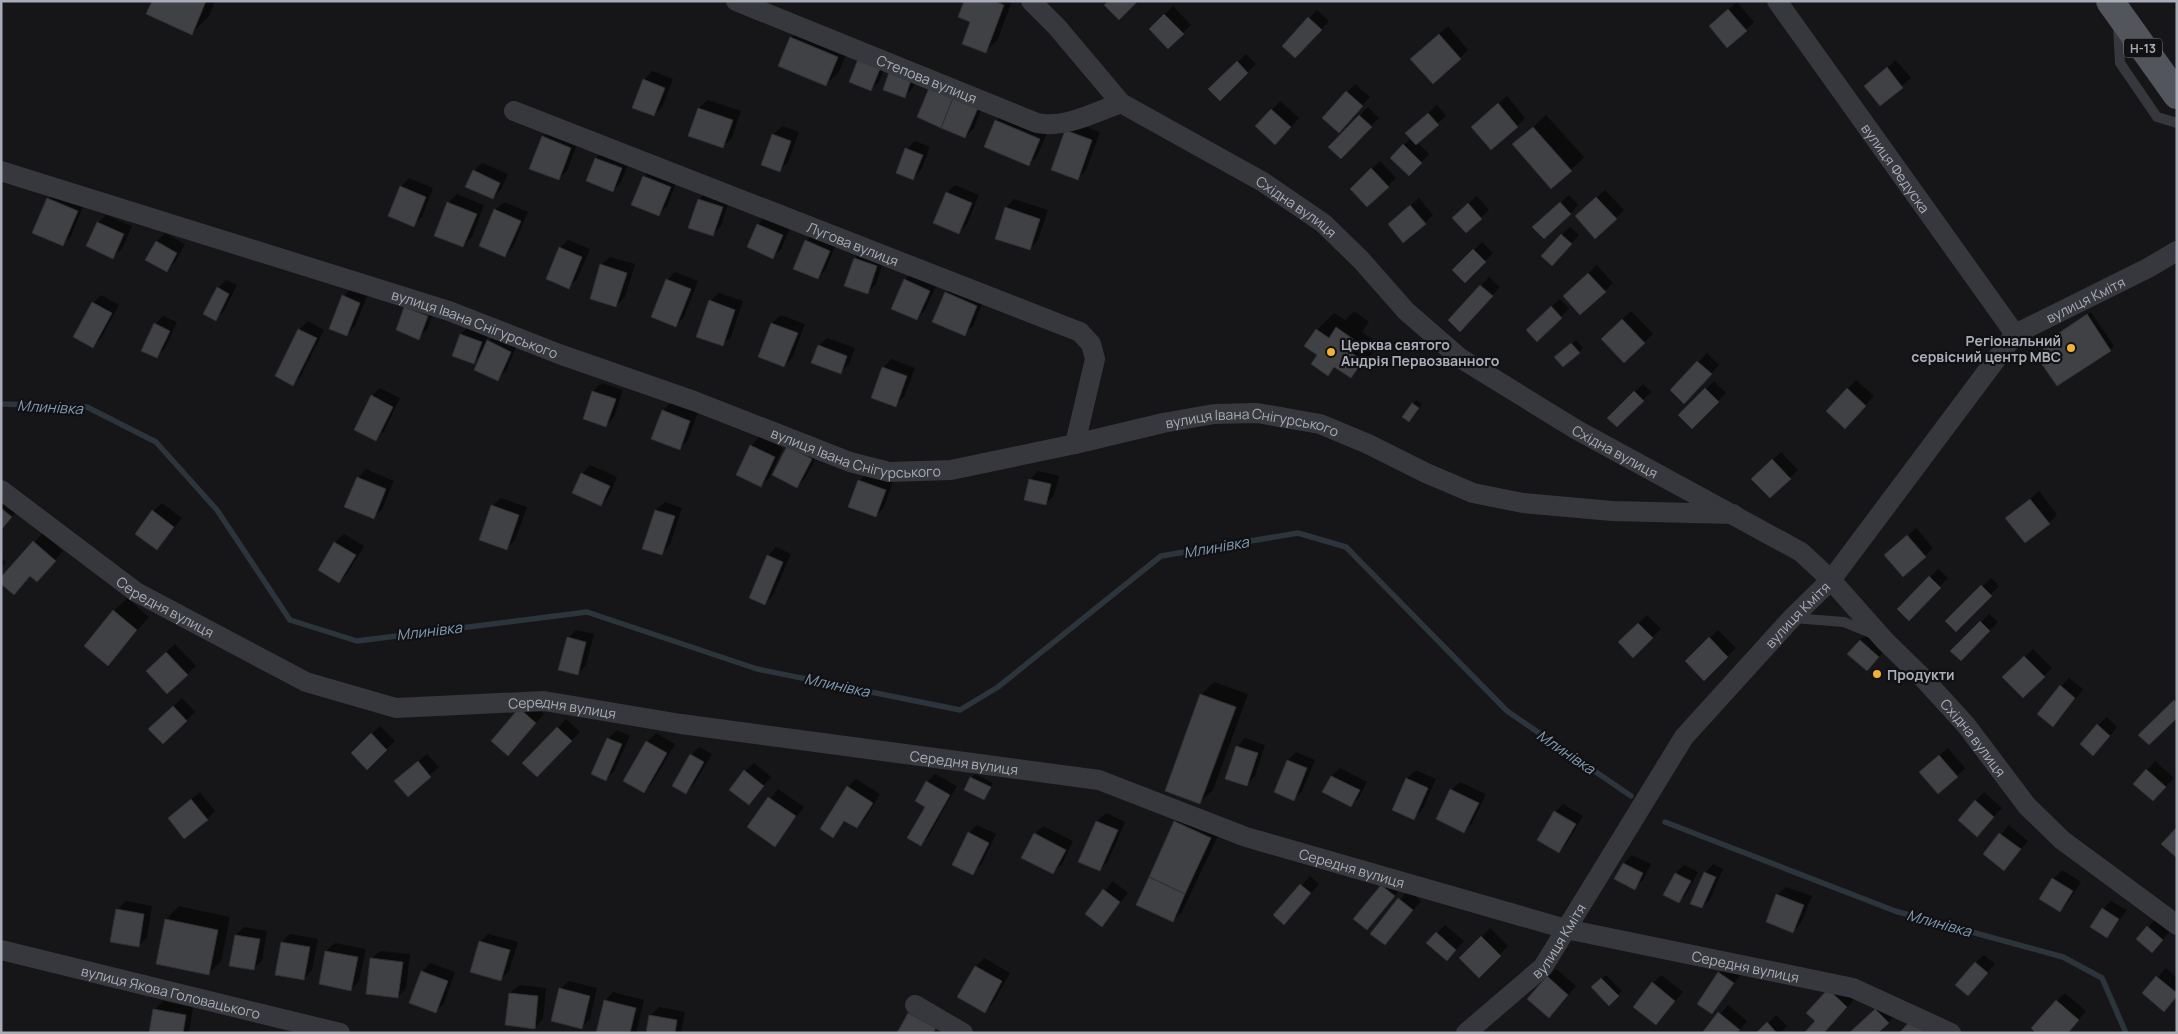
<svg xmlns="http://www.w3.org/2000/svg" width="2178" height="1034" font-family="Manrope,sans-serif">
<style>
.shadow{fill:#0007}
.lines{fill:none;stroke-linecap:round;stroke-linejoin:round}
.stream{stroke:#2c353c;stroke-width:5.5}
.building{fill:#404145;stroke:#303034}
.service{stroke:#37383d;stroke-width:10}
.minor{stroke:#37383d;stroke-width:20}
.primary{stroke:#53555c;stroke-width:28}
.poi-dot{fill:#f2b134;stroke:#111113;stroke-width:2}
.labels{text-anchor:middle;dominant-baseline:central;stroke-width:4.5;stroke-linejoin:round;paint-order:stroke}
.shield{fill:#111113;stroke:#7b7e86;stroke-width:1}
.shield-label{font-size:12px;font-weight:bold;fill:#a8adb8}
.street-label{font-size:14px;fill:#a8adb8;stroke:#111113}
.poi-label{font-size:14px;font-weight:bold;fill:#a8adb8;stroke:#111113;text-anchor:start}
.water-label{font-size:15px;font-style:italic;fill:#7f9bb3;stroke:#111113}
</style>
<rect width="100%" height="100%" fill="#161618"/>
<path class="shadow" d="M153,1h62l-6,15 -17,17z
M965,1h47l-14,38 -13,13z
M1737,2l17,20 -8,8 -36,-4z
M1173,6l18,19 -23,22 -18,-18z
M1317,10l12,11 -25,27 -20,-2z
M804,25l46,19 -11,28 -13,12 -35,-46z
M1448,26l20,24 -8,8 -40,-7z
M1246,54l10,10 -36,35 -10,-10z
M890,55l-11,27 -9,8 -20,-9z
M1896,60l15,18 -31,26 -15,-18z
M921,65l-8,23 -8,8 -20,-7z
M652,71l21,8 -11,28 -8,8 -10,-35z
M1355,84l15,13 -23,26v-31z
M1507,96l18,22 -8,8 -36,-7z
M708,100l33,11 -9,27 -9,8 -33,-11 9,-27z
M985,100l-11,28 -9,9 -47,-20z
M1280,101l19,17 -15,17 -27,-9z
M1437,105l9,11 -29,26 12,12 -20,21 -18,-17 20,-20 4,-13z
M1368,107l11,11 -38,39 -11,-10z
M1004,113l44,18 -11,25 -8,9 -33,-44z
M1546,115l38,42 -13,13 -57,-25z
M1074,122l26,10 -14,38 -8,8 -12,-47z
M782,126l17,6 -11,30 -8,8 -7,-35z
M551,129l28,10 -12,32 -9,8 -15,-42z
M915,141l15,6 -9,23 -8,9 -6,-30z
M604,150l26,10 -9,22 -8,9 -17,-33z
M1380,161l16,17 -8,8 -36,3z
M482,163l26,11 -7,15 -8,9 -19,-27z
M652,168l26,10 -11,28 -8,8 -15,-37z
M409,178l24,10 -11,29 -9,8 -12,-38z
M955,185l24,10 -12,29 -8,9 -12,-40z
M56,190l29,12 -14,34 -8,8 -15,-45z
M1605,190l19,20 -8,8 -31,-10z
M708,191l22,7 -9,28 -9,9 -22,-8 9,-28z
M457,194l27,11 -12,32 -9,9 -15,-43z
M1569,195l9,10 -8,9 -28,4z
M1477,196l12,14 -8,8 -19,-9z
M1419,198l14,17 -8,8 -36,1z
M1014,199l34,11 -10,30 -8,9 -24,-41z
M504,202l24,10 -15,35 -8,9 -10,-46z
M106,215l26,11 -10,23 -9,8 -15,-34z
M766,216l25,10 -10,23 -8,8 -25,-10 10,-23z
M1570,227l9,8 -19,21 2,-21z
M165,233l20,11 -10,18 -9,9 -9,-30z
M814,233l23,9 -11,27 -8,9 -12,-37z
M568,240l22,9 -13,30 -8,8 -9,-39z
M1482,242l11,11 -28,28 -11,-11z
M863,250l22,7 -9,27 -8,8 -22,-7 9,-27z
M610,257l25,7 -10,33 -9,9 -15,-41z
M1597,265l16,18 -8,8 -32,-4z
M913,271l25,11 -13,28 -8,9 -12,-39z
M675,272l23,9 -14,36 -8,8 -9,-45z
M1489,277l11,10 -31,35 -19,-2z
M226,280l11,5 -13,26 -9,8 3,-31z
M955,284l30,13 -12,29 -9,8 -18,-41z
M352,288l16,6 -13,32 -8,9 -3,-39z
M719,293l24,8 -12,36 -9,8 -12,-44z
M101,295l18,10 -18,33 -8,8v-43z
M1560,299l9,10 -32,31 -9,-10z
M405,308h30l-8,22 -9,8z
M1354,311l15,11 -7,10 17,12 -11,16 -17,17 -16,-11 -7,8 -9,-19 -2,-25 17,-17 11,7z
M1631,311l22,23 -29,28 -22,-23z
M2091,312l23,34 -4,4 -67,13 7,-6 -8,-12z
M781,315l24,9 -13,34 -8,8 -24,-10 12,-33z
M163,316l14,6 -12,26 -9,9 -1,-33z
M308,321l16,9 -23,46 -8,8 6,-54z
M469,326l20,7 -4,11 12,-11 21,10 -12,28 -9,8 -14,-26 -10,9 -12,-28z
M827,338l28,10 -6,16 -8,8 -22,-26z
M1576,340l7,8 -20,18 -7,-9z
M1707,353l12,12 -27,29 -20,-4z
M891,359l24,9 -11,29 -9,8 -12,-37z
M1856,380l18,16 -21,23 -26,-8z
M1714,381l12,12 -34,34 -12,-12z
M602,383l21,7 -9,27 -8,8 -22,-7 9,-27z
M1643,384l8,8 -34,34 -8,-8z
M380,388l20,10 -16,33 -9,8 -3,-43z
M1416,400l6,4 -9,13v-13z
M671,402l27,10 -10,28 -9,9 -16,-38z
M759,437l24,11 -13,29 -9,8 -10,-39z
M788,447l32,4 -15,27 -8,9z
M1781,452l17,18 -28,27 -17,-18z
M590,465l27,12 -8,19 -8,8 -19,-30z
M366,469l28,12 -12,28 -9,9 -15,-40z
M1038,471l21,5 -5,19 -8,9 -16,-25z
M868,472l25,10 -9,25 -8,9 -17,-35z
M2039,491l18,24 -8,8 -42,-5z
M1,495l18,13 -18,22z
M501,498l26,9 -12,33 -8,8 -15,-42z
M665,502l17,6 -12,37 -9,9 -5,-44z
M162,503l20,15 -25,31 -4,-38z
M1916,528l17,20 -8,8 -31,-9z
M43,533l20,18 -18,21 -44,7z
M344,534l20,12 -17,28 -8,8 -20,-12 16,-28z
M776,547l15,7 -18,41 -8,8 3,-47z
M1,558l5,4 -5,7z
M1938,569l10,9 -39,41 -10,-10z
M1991,578l8,8 -43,44 -9,-9z
M127,598l22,19 -41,48 6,-54z
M1989,614l9,8 -37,37 -9,-8z
M1647,615l14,14 -28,27 -13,-14z
M576,630l18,4 -8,31 -9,9 -9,-36z
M1718,630l18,18 -32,31 -18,-18z
M1869,632l18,16 -12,13 -15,-21z
M175,644l21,22 -29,27 -20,-22z
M2033,649l19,19 -29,29 -19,-20z
M2069,678l14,11 -22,28v-31z
M1214,682l34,12 -35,96 -13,12 1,-107z
M182,698l13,14 -32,31 -13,-14z
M528,701l16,13 -36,41 -15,-14z
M2107,717l10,10 -15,19 -4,-21z
M566,719l14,13 -43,43 -13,-12z
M380,726l15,15 -28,27 -14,-15z
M617,730l13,6 -16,35 -8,8 -13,-5 15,-35z
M656,733l19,11 -23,39 -8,9 -19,-11 22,-39z
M1245,738l20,7 -10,31 -9,9 -9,-38z
M699,747l13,7 -18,30 -8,9 5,-38z
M1948,748l17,20 -8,8 -28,-12z
M1296,752l19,8 -13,31 -8,8 -6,-39z
M427,754l12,13 -31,28 -4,-22z
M2155,761l19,17 -12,13 -27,-8z
M754,763l17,14 -22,27 -4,-33z
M1340,768l27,14 -8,15 -8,8 -27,-13 8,-16z
M1416,770l20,9 -14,31 -9,9 -20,-10 14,-31z
M935,774l22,12 -28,50 -8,8 6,-37v-25z
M975,774l18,9 -9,16 -13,-21z
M856,779l24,15 -15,25 -9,8 -10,-7 -13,16 15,-49z
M1460,782l26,12 -14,29 -8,8 -13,-41z
M778,789l26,18 -29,38 -26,-18z
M200,792l15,19 -8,8 -29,-9z
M1984,792l18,16 -17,18 -26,-7z
M1563,804l20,12 -16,27 -8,9 -4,-40z
M1188,809l35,16 -41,87 -9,8 2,-98z
M1106,813l19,9 -17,39 -8,9 -20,-9 17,-40z
M977,825l19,9 -15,31 -9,8 -3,-40z
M2009,825l19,16 -24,28 -19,-15z
M1043,826l30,15 -11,23 -9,8 -18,-38z
M1632,855l19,9 -8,16 -9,8 -18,-9 8,-16z
M1713,864l10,5 -13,30 -8,8 3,-34z
M1684,865l14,7 -11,21 -8,9 -3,-29z
M2062,870l19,12 -13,20 -8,8 -19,-11 12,-20z
M1310,876l9,8 -27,31h-17z
M1113,881l15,12 -26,32 -15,-11z
M1382,885l20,2 -35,42z
M1786,887l26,9 -11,27 -8,8 -16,-36z
M1408,890l13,11 -36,43 -13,-11z
M126,901l26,5 -5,31 -9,9 -21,-36z
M2111,901l16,9 -20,27 -4,-28z
M179,906l51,11 -9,44 -13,13 -51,-11 9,-44z
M2156,918l14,13 -10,12 -22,-4z
M1445,925l19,16 -17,19 -10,-27z
M244,927l23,4 -5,30 -9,8 -17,-34z
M1490,928l18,18 -29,30 -18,-18z
M290,934l28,5 -6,31 -8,9 -22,-37z
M488,934l30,8 -9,29 -8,8 -21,-37z
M335,943l31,6 -7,32 -8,9 -25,-39z
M380,951l30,3 -4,34 -8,9 -27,-38z
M1984,955l11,9 -19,22 -1,-23z
M984,958l26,15 -17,30 -8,8 -9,-44z
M430,963l25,9 -11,31 -8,8 -14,-39z
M1728,965l13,9 -29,39 7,-40z
M2166,968l11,10v18l-13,14 -20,-17z
M1556,969l20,17 -19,22 -9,-31z
M1606,975l16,16 -13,13 -16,-17z
M1661,975l22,17 -27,31 -3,-40z
M569,981l28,7 -7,31 -9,8 -21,-38z
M519,985l27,3 -3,31 -9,9 -24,-35z
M1829,990l30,4 -35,39 -8,-12z
M613,992l31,8 -8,33h-39l8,-32z
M2065,993l21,18 -19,22 -11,-32z
M163,1001l30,6 -4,26h-39l4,-23z
M1884,1001l12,13 -8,9 -38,10z
M1728,1005l19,16 -10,12h-33z
M659,1007l26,5 -4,21h-34l3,-17z
M1776,1015l11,11 -7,7h-22z"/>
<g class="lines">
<path class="stream" d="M1,404l86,3 69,35 61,68 73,110 67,21 230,-29 170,57 203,41 38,-23 163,-131 137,-23 48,14 161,164 124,85
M1665,822l230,89 168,46 39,21 24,55"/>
</g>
<path class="building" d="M152,1h54l-14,34 -46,-21z
M964,1h30l10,4 -18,48 -24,-9 8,-22 -12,-5z
M1108,1h30l-19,19 -15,-15z
M1728,9l19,22 -20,17 -18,-22z
M1164,14l20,20 -16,15 -19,-20z
M1308,17l14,13 -27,28 -13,-12z
M1439,34l22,25 -28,25 -23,-25z
M790,37l48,20 -12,29 -48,-20z
M860,54l22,10 -11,27 -22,-9z
M1237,61l11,12 -28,28 -12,-12z
M891,66l22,8 -8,24 -22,-8z
M1887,67l16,21 -23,18 -16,-20z
M643,79l22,9 -11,28 -22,-8z
M929,88l24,10 -12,30 -24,-11z
M1346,91l17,15 -24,27 -17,-15z
M953,98l25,10 -13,30 -24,-10z
M1498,103l20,24 -27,23 -20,-23z
M698,108l35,12 -10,28 -35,-12z
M1271,109l20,18 -16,18 -20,-19z
M1428,113l11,12 -23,20 -11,-12z
M1359,115l13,12 -31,32 -13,-12z
M995,120l45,19 -11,27 -45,-19z
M1533,127l39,44 -21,18 -39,-45z
M1065,130l27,10 -14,40 -27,-10z
M772,134l19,7 -11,31 -19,-7z
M542,136l29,12 -12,32 -30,-11z
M1403,144l19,19 -13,13 -19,-18z
M905,148l18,7 -10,25 -17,-7z
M595,158l27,10 -9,24 -27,-11z
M1371,168l18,19 -22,20 -17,-18z
M473,170l27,13 -7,16 -28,-12z
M643,176l28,11 -12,29 -28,-11z
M400,186l26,11 -12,30 -26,-11z
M946,192l26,11 -13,31 -26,-11z
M1596,197l21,22 -22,20 -20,-23z
M47,198l31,13 -15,35 -31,-13z
M698,199l25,8 -10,29 -25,-8z
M447,202l30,12 -14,33 -29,-11z
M1560,202l11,12 -27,25 -12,-12z
M1468,203l14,16 -16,14 -14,-15z
M1410,205l16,19 -23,19 -15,-19z
M1005,207l35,12 -10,31 -35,-11z
M494,209l27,12 -16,36 -26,-11z
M97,222l27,12 -11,25 -27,-13z
M757,224l26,11 -10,24 -26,-12z
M1561,234l11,10 -20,22 -11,-10z
M805,240l25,11 -12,28 -25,-10z
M156,241l21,12 -10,19 -22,-12z
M559,247l23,10 -13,32 -23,-10z
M1473,249l13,13 -21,21 -13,-13z
M854,258l23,8 -9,28 -24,-8z
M600,264l27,9 -11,34 -26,-8z
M1588,273l18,19 -26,23 -17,-19z
M666,279l25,10 -15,38 -25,-10z
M904,279l26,12 -13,29 -26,-11z
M1480,285l13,11 -33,36 -12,-12z
M217,287l12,7 -13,27 -13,-7z
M945,292l32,14 -12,30 -33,-14z
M342,295l18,8 -13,33 -18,-7z
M709,300l26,10 -12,36 -27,-9z
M92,302l20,11 -19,35 -20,-11z
M1551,306l11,12 -25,24 -11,-12z
M404,307l24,9 -9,24 -23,-10z
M2087,314l24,37 -54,35 -16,-23 8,-5 -8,-13z
M1622,319l23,24 -21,20 -23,-24z
M154,323l16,8 -13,27 -16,-7z
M771,323l27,10 -14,34 -26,-10z
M1336,327l17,12 -7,10 17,12 -12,17 -17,-11 -6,9 -17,-12 6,-9 -13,-9 12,-17 13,9z
M298,329l19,9 -24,48 -18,-10z
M460,334l22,8 -8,22 -22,-8z
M487,340l24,12 -13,29 -24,-11z
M1571,343l9,10 -17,14 -9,-10z
M818,345l29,11 -6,18 -30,-11z
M1697,361l15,13 -28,30 -14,-14z
M882,367l25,9 -11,31 -25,-9z
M1705,388l14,14 -27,27 -14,-14z
M1847,388l19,18 -21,23 -19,-18z
M592,391l24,8 -10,28 -23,-8z
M1634,391l10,10 -27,26 -10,-9z
M371,395l22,12 -17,34 -22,-11z
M1412,403l7,5 -10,14 -7,-5z
M662,410l28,11 -10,29 -29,-11z
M750,445l25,12 -14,30 -25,-12z
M787,446l25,13 -15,29 -25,-13z
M1772,459l19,20 -21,19 -19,-19z
M581,473l29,13 -9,20 -29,-13z
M357,477l29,12 -12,30 -30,-12z
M1029,479l22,5 -5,21 -22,-5z
M858,480l28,10 -10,27 -28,-10z
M2030,499l20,25 -25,19 -20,-25z
M491,505l28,10 -12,35 -28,-10z
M1,508l11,9 -11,13z
M152,510l22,17 -17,23 -22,-16z
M655,510l20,6 -13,39 -20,-6z
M1907,535l19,22 -23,20 -19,-22z
M33,541l23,20 -19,21 -7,-6 -16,19 -13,-11v-7z
M334,542l22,13 -17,28 -21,-13z
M767,555l16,7 -18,43 -16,-7z
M1929,576l12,12 -32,33 -12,-12z
M1981,585l11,11 -36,36 -11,-11z
M113,610l24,20 -29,36 -24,-20z
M1980,621l10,10 -29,30 -11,-10z
M1638,623l15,15 -20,20 -15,-16z
M567,637l19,5 -8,33 -20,-5z
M1709,637l19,20 -24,24 -19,-20z
M1860,640l19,17 -12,14 -20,-17z
M166,652l22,23 -21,19 -21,-23z
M2024,656l21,21 -22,21 -21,-21z
M2060,685l15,13 -22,29 -16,-13z
M1200,694l36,13 -36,97 -35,-13z
M2174,700l3,3v15l-28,27 -11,-10z
M173,706l14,15 -24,23 -15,-15z
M519,708l17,15 -28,33 -17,-15z
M2097,724l13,12 -17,20 -13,-12z
M557,727l15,14 -35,36 -15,-14z
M371,733l16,17 -20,20 -16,-17z
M607,738l15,6 -16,37 -15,-7z
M646,741l21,12 -23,40 -21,-12z
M1236,746l22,7 -11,33 -22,-7z
M690,754l14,8 -18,32 -14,-8z
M1939,755l19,22 -20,17 -19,-22z
M1287,760l20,8 -13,33 -20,-9z
M418,761l13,16 -23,20 -14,-16z
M2146,769l20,18 -13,14 -20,-17z
M744,770l20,16 -15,19 -20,-15z
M1331,776l29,14 -9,17 -29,-15z
M970,777l21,10 -7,13 -20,-10z
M1406,778l22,10 -14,32 -22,-10z
M926,781l24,14 -29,51 -14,-8 18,-31 -10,-6z
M847,786l26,17 -16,25 -13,-7 -11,17 -13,-9z
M1450,789l29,14 -15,30 -28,-14z
M768,797l28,19 -21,31 -28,-20z
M191,799l17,21 -24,19 -16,-21z
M1975,800l19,17 -17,20 -19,-17z
M1554,811l22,13 -17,29 -22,-13z
M1096,821l22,9 -18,41 -22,-9z
M1174,821l37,17 -26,56 -36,-17z
M2177,827v31l-16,-14z
M968,832l21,11 -16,32 -21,-10z
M1034,833l32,17 -13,24 -32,-16z
M1999,833l22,16 -17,22 -21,-17z
M1623,863l20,10 -8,17 -21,-11z
M1704,872l12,5 -14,31 -12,-4z
M1675,873l16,8 -12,22 -16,-8z
M1149,877l36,17 -12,28 -37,-17z
M2052,878l21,13 -13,21 -21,-13z
M1300,884l11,9 -27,32 -11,-10z
M1381,885l14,11 -28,34 -14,-11z
M1103,889l17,13 -18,25 -17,-13z
M1776,894l28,11 -11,28 -27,-11z
M1398,898l15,12 -28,35 -15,-11z
M2102,908l17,11 -12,19 -17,-11z
M116,909l28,5 -5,33 -29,-5z
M165,919l53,11 -9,45 -53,-11z
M2147,926l16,14 -11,13 -16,-14z
M1436,932l20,18 -9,11 -21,-18z
M235,935l25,4 -6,31 -25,-4z
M1481,936l20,20 -22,22 -20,-20z
M479,941l31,9 -9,31 -31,-9z
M281,942l29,5 -6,33 -29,-5z
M325,951l33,6 -7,34 -32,-7z
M370,958l33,4 -5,36 -32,-4z
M1975,962l13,11 -20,23 -13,-11z
M975,966l27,15 -17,32 -28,-16z
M421,971l27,10 -12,32 -27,-10z
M1718,972l16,11 -22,31 -15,-10z
M1547,976l21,19 -19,23 -22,-19z
M2156,976l21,17v3l-13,16 -22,-19z
M1601,978l18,18 -10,10 -18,-19z
M1652,982l23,19 -19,24 -23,-18z
M559,988l31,8 -8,33 -31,-8z
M1828,989l19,18 -23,26h-20l11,-12 -9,-8z
M509,993l29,3 -3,33 -30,-4z
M604,1000l32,8 -6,25h-34z
M2056,1000l23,20 -11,13h-32l-5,-5z
M153,1009l33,6 -3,18h-34z
M1875,1009l14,14 -11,10h-29z
M1718,1012l22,18 -3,3h-35z
M908,1013l28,15 -3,5h-36z
M649,1015l28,5 -2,13h-29z
M1911,1020l14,13h-26z
M1767,1022l10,11h-21z"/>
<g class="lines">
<path class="service" d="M2118,26l2,37 37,54 20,6
M1793,618l51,4 27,11"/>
<g class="minor">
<path id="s1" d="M736,1l301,122c28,6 58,-11 84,-20"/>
<path id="s2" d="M1031,1l26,26 64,76 142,79 60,41 38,37 45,51 54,47 117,72 224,122 30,28 54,61 38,37 43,47 61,81 35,34 115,85"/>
<path id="s3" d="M1777,1l238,333"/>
<path id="s4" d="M514,111l566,221 11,12 4,15 -20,85"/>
<path id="s5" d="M1,171l448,140 110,43 135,47 156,61 39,10 62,-2 124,-26 88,-21 51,-9 43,-1 63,11 48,20 58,29 47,20 50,10 89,8 121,3"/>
<path id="s6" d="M1,490l135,102 170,90 90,26 148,-7 137,23 418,56 147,57 320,92 287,59 98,45"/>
<path id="s7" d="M1,950l339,83"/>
<path d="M915,1005l48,28"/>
<path id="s8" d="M1466,1033l77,-66 141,-230 108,-119 39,-38 184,-246 133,-66 29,-17"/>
</g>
<path class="primary" d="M2110,1l67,94"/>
</g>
<g class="poi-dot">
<circle cx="2071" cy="348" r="5"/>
<circle cx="1331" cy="352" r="5"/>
<circle cx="1877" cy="674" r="5"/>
</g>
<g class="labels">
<rect class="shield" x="2124" y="38.5" width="38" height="19" rx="4"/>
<g class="shield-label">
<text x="2143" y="48">Н-13</text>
</g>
<g class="street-label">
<text stroke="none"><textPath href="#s1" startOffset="206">Степова вулиця</textPath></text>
<text stroke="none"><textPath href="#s3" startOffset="205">вулиця Федуска</textPath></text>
<text stroke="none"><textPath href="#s2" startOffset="340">Східна вулиця</textPath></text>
<text stroke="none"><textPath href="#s4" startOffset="364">Лугова вулиця</textPath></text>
<text stroke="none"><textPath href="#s8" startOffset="972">вулиця Кмітя</textPath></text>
<text stroke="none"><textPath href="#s5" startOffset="498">вулиця Івана Снігурського</textPath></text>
<text stroke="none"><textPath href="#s5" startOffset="1308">вулиця Івана Снігурського</textPath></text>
<text stroke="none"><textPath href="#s5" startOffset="902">вулиця Івана Снігурського</textPath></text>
<text stroke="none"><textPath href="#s2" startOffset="745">Східна вулиця</textPath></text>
<text stroke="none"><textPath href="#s6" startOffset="202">Середня вулиця</textPath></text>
<text stroke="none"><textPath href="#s8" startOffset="538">вулиця Кмітя</textPath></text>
<text stroke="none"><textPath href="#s6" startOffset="622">Середня вулиця</textPath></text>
<text stroke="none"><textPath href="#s2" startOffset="1210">Східна вулиця</textPath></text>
<text stroke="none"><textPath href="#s6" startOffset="1028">Середня вулиця</textPath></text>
<text stroke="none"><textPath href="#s6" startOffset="1432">Середня вулиця</textPath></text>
<text stroke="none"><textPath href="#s8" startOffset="132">вулиця Кмітя</textPath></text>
<text stroke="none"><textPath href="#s6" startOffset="1838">Середня вулиця</textPath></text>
<text stroke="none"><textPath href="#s7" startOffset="175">вулиця Якова Головацького</textPath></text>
</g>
<g class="poi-label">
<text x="2061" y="340" text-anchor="end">Регіональний<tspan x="2061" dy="16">сервісний центр МВС</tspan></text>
<text x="1341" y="344">Церква святого<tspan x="1341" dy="16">Андрія Первозванного</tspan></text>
<text x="1887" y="674">Продукти</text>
</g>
<g class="water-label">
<text transform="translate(50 407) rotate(3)">Млинівка</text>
<text transform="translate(1216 547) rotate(-10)">Млинівка</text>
<text transform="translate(429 631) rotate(-7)">Млинівка</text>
<text transform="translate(837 685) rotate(12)">Млинівка</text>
<text transform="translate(1566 752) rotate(34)">Млинівка</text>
<text transform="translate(1939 923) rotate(15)">Млинівка</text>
</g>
</g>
<rect width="2178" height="1034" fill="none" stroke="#a8adb8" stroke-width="5"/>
</svg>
